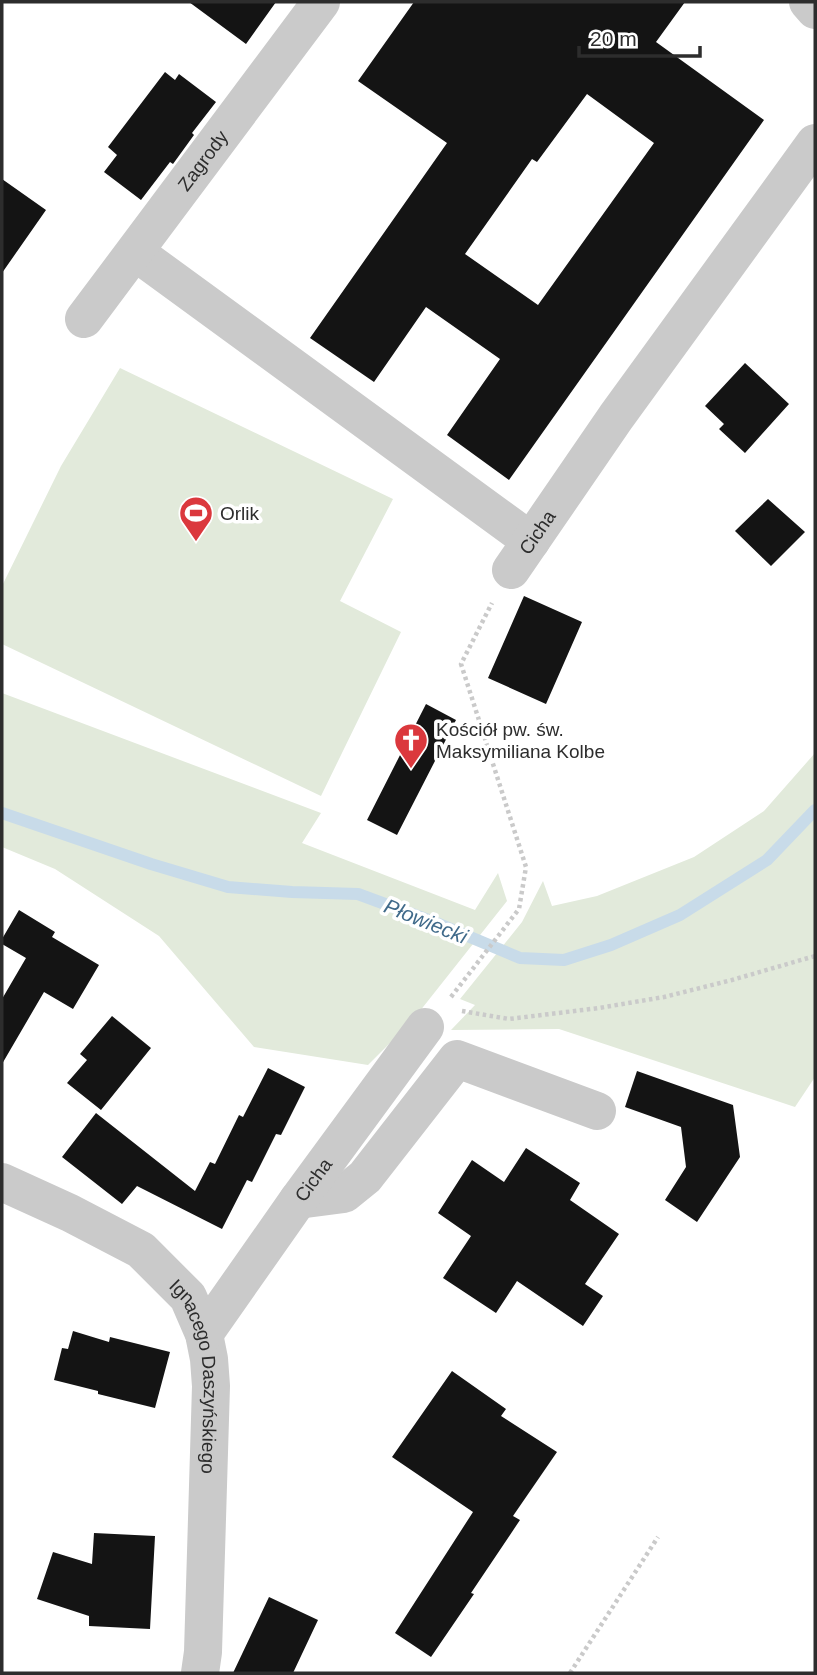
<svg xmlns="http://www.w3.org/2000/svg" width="817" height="1675" font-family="Helvetica,sans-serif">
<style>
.green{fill:#e2eadb}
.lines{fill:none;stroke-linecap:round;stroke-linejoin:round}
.stream{stroke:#c8dbe9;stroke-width:12}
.building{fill:#141414;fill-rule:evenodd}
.path{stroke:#cacaca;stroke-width:4.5;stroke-dasharray:3.5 3.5;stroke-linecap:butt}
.minor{stroke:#cacaca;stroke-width:38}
.labels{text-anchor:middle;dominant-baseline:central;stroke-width:7;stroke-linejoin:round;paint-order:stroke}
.street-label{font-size:19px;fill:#2d2d2d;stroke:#fff}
.poi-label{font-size:19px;fill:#2d2d2d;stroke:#fff;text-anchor:start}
.water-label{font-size:21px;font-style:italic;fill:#406a8a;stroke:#fff}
</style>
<rect width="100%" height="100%" fill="#fff"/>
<path class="green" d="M120,368l273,131 -53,102 61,31 -80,164 -319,-152v-58l59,-120z
M2,693l319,120 -19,30 173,67 23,-37 9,28 -95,120 -44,44 -114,-18 -95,-111 -104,-67 -53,-22z
M815,753v324l-20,30 -236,-78 -108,1 24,-25 -15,-6 62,-77 21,-41 9,25 45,-10 97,-39 70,-46z"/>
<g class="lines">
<path class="stream" d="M2,813l149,51 77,23 64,5 66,2 81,30 81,34 44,2 47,-15 69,-30 87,-55 48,-50"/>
</g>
<path class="building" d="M189,2h87l-30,42z
M414,2h271l-29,40 108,78 -255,360 -62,-45 53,-76 -74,-52 -52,75 -64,-44 137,-195 -89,-62zM587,94l67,49 -116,162 -73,-51 67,-95 5,3z
M165,72l10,8 4,-6 37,28 -24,31 2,2 -21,29 -3,-2 -29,38 -37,-28 13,-17 -9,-8z
M2,179l44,31 -44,63z
M745,363l44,41 -44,49 -26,-24 5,-5 -19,-18z
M768,499l37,33 -34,34 -36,-35z
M524,596l58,26 -36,82 -58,-26z
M426,704l30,16 -59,115 -30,-15z
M19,910l36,22 -3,5 47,28 -26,44 -29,-17 -42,72v-65l24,-41 -24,-14v-5z
M112,1016l39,32 -50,62 -34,-27 20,-23 -7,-6z
M268,1068l37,19 -24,48 -5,-1 -24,48 -5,-2 -25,49 -85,-43 -15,18 -60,-47 34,-44 99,78 15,-29 5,2 24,-49 4,2z
M637,1071l96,34 7,52 -43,65 -32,-22 21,-33 -5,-40 -56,-20z
M526,1148l54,35 -10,17 49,34 -34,50 18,12 -20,30 -66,-45 -21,32 -53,-35 28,-42 -33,-23 34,-53 32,22z
M73,1331l36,11 1,-5 60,15 -15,56 -57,-14v-3l-44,-11 8,-32 6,1z
M452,1371l54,38 -5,7 56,36 -44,64 7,4 -49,73 3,1 -43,63 -36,-24 78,-121 -81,-55z
M94,1533l61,3 -5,93 -61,-3v-10l-52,-17 16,-47 39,12z
M269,1597l49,23 -25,53h-60z"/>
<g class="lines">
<path class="path" d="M451,997l68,-88 7,-42 -65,-203 31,-61
M462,1011l47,8 90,-11 65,-11 68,-17 83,-24
M570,1673l88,-136"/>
<g class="minor">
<path d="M808,2l7,8"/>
<path d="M135,252l396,289"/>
<path id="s1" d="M84,319l237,-317"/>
<path id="s2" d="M511,570l105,-153 199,-274"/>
<path id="s3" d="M2,1182l68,31 71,37 47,47 16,37 5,25 2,27 -8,266 -3,21"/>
<path d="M298,1200l46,-6 21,-17 92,-118 140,52"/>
<path id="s4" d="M204,1334l94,-134 127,-173"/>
</g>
</g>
<defs>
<g id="stadium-pin" transform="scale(1.75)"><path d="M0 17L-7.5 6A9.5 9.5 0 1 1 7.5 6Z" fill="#db383d" stroke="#fff"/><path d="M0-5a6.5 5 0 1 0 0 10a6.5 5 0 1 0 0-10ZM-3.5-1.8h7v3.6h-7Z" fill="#fff"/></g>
<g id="church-pin" transform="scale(1.75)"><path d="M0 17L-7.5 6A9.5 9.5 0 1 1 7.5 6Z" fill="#db383d" stroke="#fff"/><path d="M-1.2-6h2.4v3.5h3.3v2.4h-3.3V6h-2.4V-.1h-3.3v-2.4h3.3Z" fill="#fff"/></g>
</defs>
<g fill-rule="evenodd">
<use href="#stadium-pin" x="196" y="513"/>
<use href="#church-pin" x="411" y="740"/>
</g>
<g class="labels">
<g class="street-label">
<text stroke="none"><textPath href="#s1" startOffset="198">Zagrody</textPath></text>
<text stroke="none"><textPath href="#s2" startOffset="46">Cicha</textPath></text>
<text stroke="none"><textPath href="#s4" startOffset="189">Cicha</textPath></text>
<text stroke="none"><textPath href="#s3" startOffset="301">Ignacego Daszyńskiego</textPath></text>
</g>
<g class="poi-label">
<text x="220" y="513">Orlik</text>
<text x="436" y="729">Kościół pw. św.<tspan x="436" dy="22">Maksymiliana Kolbe</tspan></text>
</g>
<g class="water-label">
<text transform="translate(426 921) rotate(22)">Płowiecki</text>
</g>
</g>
<rect width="817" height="1675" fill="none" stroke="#2d2d2d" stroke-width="7"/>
<path d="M579 46v10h121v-10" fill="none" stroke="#2d2d2d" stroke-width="3.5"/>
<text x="590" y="46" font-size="21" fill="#2d2d2d" stroke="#ffffff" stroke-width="5" paint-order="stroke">20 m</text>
</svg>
